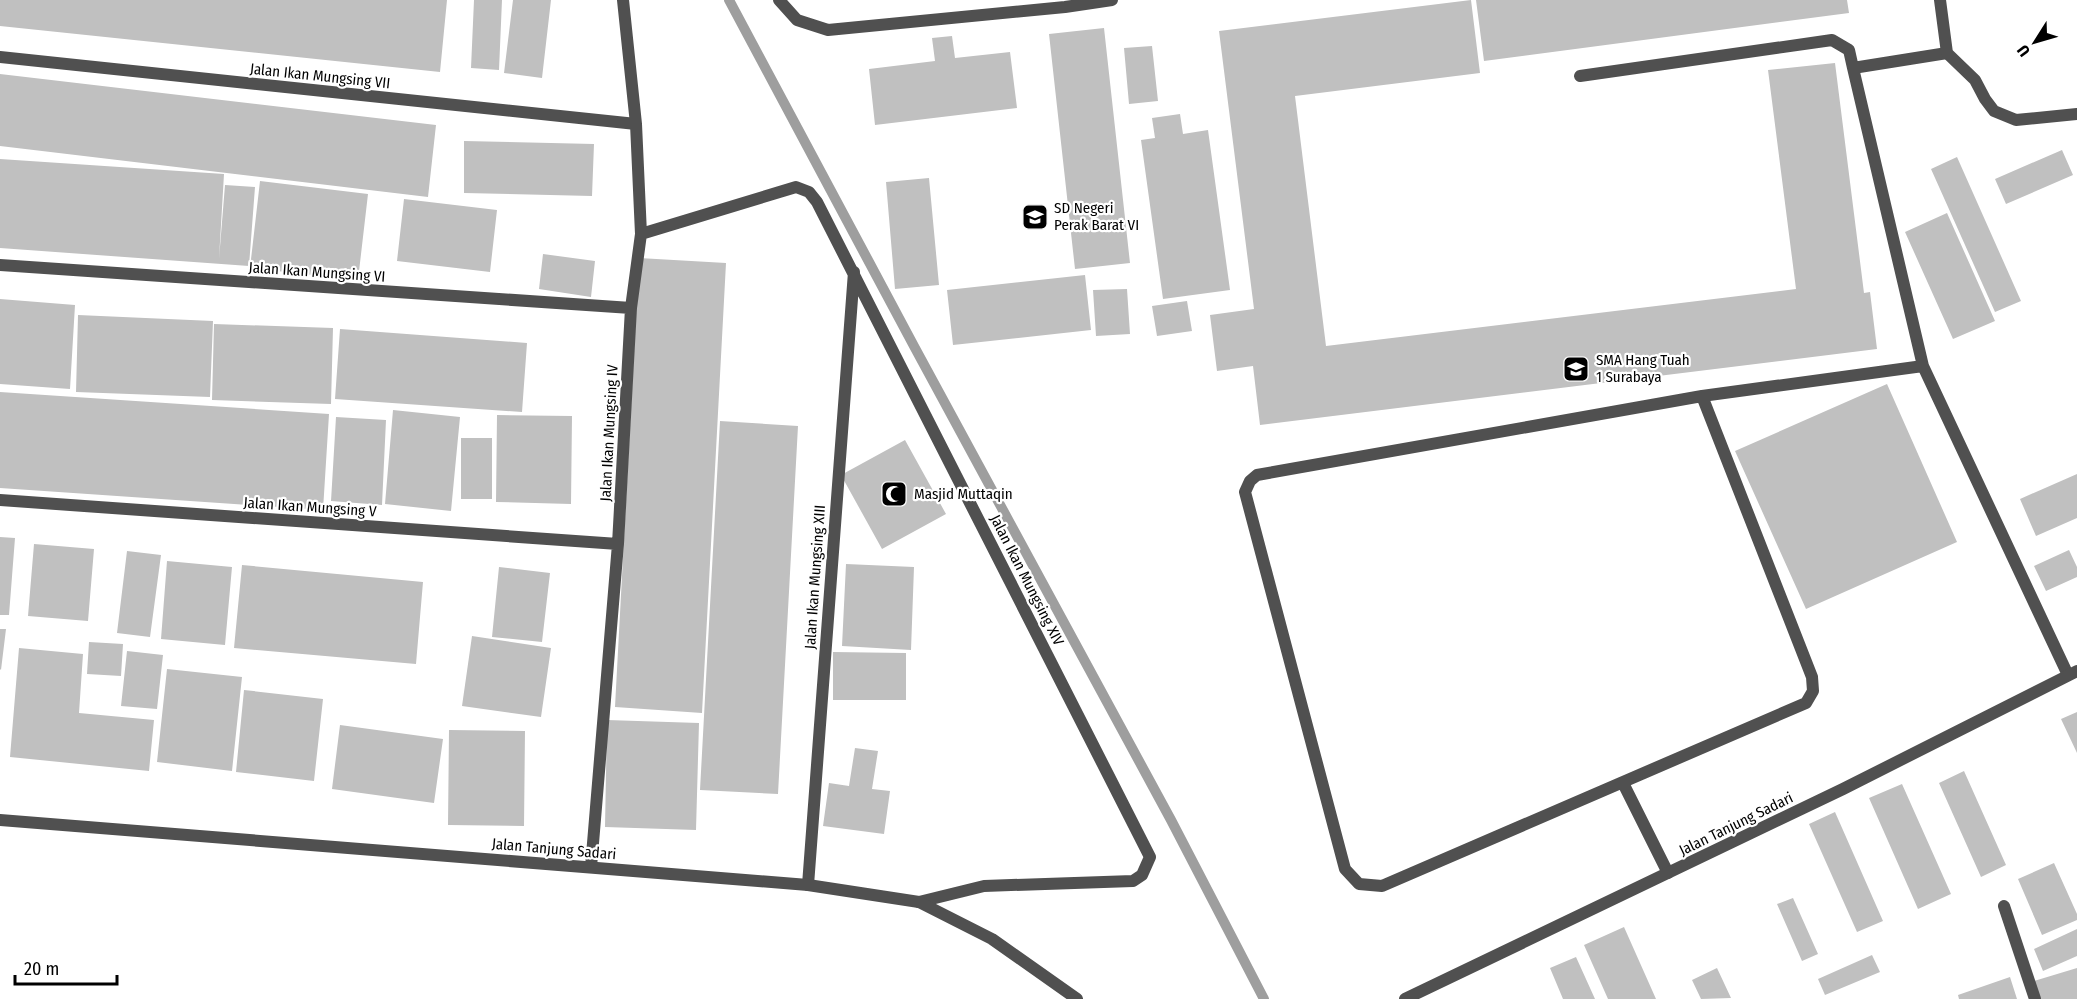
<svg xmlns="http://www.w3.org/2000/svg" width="2077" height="999" font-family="'Fira Sans Condensed',sans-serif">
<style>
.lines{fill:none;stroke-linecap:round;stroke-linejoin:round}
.stream{stroke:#9e9e9e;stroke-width:10}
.building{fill:#c0c0c0}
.service{stroke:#505050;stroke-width:12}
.minor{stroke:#505050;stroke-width:12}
.tertiary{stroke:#505050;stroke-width:12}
.labels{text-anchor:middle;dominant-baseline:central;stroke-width:4.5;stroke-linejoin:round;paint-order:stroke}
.street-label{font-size:15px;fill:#000;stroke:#fff}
.poi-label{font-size:15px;fill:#000;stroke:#fff;text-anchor:start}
</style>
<rect width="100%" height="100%" fill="#fff"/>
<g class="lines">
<path class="stream" d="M729,0l186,348 256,472 93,179"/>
</g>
<path class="building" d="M0,0h447l-7,72 -440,-46z
M474,0h28l-3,70 -28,-2z
M513,0h38l-9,78 -38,-5z
M1471,0l9,73 -185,23 31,250 470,-57 -28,-219 67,-7 29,230 6,-1 7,57 -617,76 -7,-59 -36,5 -7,-56 44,-6 -35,-278z
M1476,0h371l2,13 -365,48z
M1104,28l26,235 -55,6 -26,-235z
M952,36l3,22 55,-6 7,56 -142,17 -6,-56 66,-8 -3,-23z
M1152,46l6,55 -29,3 -5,-56z
M0,74l436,51 -8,72 -428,-51z
M1180,114l3,20 25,-4 22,160 -67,9 -22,-159 14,-2 -3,-20z
M464,141l130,3 -2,52 -128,-3z
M2062,150l11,25 -67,29 -11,-25z
M1957,157l64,144 -26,11 -64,-143z
M0,159l224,15 -5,85 6,-74 30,2 -6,79 -249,-18z
M929,178l10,107 -44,4 -9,-107z
M260,181l108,13 -10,86 -108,-12z
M404,199l93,11 -7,62 -93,-11z
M1947,213l48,108 -42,18 -48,-107z
M543,254l52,7 -4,36 -52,-8z
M639,258l87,5 -24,450 -87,-6z
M1085,275l6,55 -138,15 -6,-55z
M1127,289l3,45 -34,2 -3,-46z
M0,299l75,6 -5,84 -70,-5z
M1187,301l5,30 -35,5 -5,-30z
M78,315l135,6 -3,76 -134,-5z
M214,324l119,4 -2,76 -119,-4z
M340,329l187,14 -5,69 -187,-13z
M1887,384l70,158 -151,67 -71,-158z
M0,392l329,22 -6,96 -323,-22z
M393,410l67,7 -9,94 -66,-7z
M497,415l75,1 -1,88 -75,-2z
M336,417l50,3 -4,85 -51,-4z
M720,421l78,5 -20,368 -78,-4z
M461,438h31v61h-31z
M905,440l41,74 -64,35 -41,-74z
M2077,474v44l-41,18 -16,-37z
M0,537l15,1 -6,77h-9z
M34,544l60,5 -6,72 -60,-5z
M2069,550l8,17v10l-31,14 -12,-25z
M127,551l34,4 -11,82 -33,-4z
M167,561l65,6 -7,78 -64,-6z
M846,564l68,3 -3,83 -69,-4z
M242,565l181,17 -7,82 -182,-16z
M499,567l51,6 -8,69 -50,-5z
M0,629h6l-5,41 -1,-1z
M472,636l79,12 -10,69 -79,-11z
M89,642l34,2 -2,32 -34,-2z
M19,648l64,6 -4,59 75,7 -5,51 -139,-14z
M127,651l36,4 -6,54 -36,-3z
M833,652l73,1v47h-73z
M167,669l75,8 -10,94 -75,-9z
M244,690l79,9 -9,82 -78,-9z
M2077,712v41l-16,-34z
M607,720l92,3 -3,107 -91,-3z
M340,725l103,14 -9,64 -102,-14z
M449,730l76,1 -1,95 -76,-1z
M855,748l23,3 -6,38 18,2 -6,43 -61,-8 6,-43 20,3z
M1964,771l42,94 -25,12 -42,-94z
M1902,784l49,110 -33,15 -49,-111z
M1835,812l48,109 -26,11 -48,-108z
M2054,863l23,51v6l-35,15 -24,-56z
M1793,898l25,56 -16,7 -25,-57z
M1624,927l32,72h-48l-24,-54z
M2077,929v27l-34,15 -9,-22z
M1872,955l8,17 -55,23 -7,-16z
M1576,957l19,42h-32l-13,-31z
M1717,968l14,30 -30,1 -9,-19z
M2077,968v31h-37l-6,-18z
M2010,977l7,22h-58l-1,-4z"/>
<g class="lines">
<path class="service" d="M1947,53l-94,15 70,298 145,309
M1580,76l252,-36 17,10 4,18
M1702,396l110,281 1,14 -7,12 -424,183 -23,-2 -14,-15 -100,-377 5,-11 7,-6 445,-79 221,-30
M1623,783l45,90"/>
<path class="minor" d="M779,0l18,20 31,10 237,-23 47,-7
M1940,0l7,53 28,27 10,19 9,12 22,9 61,-6
M0,57l636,67
M641,234l155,-47 13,5 8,10 333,655 -8,18 -9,6 -149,5 -65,16
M0,265l631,43
M0,500l618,44
M591,867l27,-323 13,-236 10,-74 -5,-110 -13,-124
M808,885l46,-613
M2004,906l31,93"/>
<path class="tertiary" d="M0,820l808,65 111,17 73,37 85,60
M1405,999l438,-210 234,-118"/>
</g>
<defs>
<g id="school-square" transform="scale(1.35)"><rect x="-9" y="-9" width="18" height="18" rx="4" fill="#000" stroke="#fff"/><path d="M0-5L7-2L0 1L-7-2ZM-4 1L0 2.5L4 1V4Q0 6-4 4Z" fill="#fff"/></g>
<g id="mosque-square" transform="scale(1.35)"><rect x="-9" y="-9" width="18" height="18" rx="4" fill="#000" stroke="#fff"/><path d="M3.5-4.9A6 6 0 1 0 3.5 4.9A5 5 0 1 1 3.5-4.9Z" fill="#fff"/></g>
</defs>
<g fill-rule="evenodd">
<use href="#school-square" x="1035" y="217"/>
<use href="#school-square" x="1576" y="369"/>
<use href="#mosque-square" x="894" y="494"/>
</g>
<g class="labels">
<g class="street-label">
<text transform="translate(320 76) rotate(6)">Jalan Ikan Mungsing VII</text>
<text transform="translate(317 272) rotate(4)">Jalan Ikan Mungsing VI</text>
<text transform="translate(609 433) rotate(-87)">Jalan Ikan Mungsing IV</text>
<text transform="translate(310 507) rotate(4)">Jalan Ikan Mungsing V</text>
<text transform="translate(815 577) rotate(-86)">Jalan Ikan Mungsing XIII</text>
<text transform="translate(1027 580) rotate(63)">Jalan Ikan Mungsing XIV</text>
<text transform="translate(1736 824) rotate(-26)">Jalan Tanjung Sadari</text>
<text transform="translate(554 849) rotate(5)">Jalan Tanjung Sadari</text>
</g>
<g class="poi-label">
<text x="1054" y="208">SD Negeri<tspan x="1054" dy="17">Perak Barat VI</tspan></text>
<text x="1596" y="360">SMA Hang Tuah<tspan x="1596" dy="17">1 Surabaya</tspan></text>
<text x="914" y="494">Masjid Muttaqin</text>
</g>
</g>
<g transform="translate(2035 42) rotate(233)" stroke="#ffffff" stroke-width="4.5" paint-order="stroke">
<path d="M0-4.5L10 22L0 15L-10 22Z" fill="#000000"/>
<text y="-9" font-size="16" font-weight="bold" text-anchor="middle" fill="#000000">U</text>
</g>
<path d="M15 975v9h102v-9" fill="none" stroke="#000000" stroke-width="3"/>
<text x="24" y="975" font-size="18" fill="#000000" stroke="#ffffff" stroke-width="4.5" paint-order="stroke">20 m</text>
</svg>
